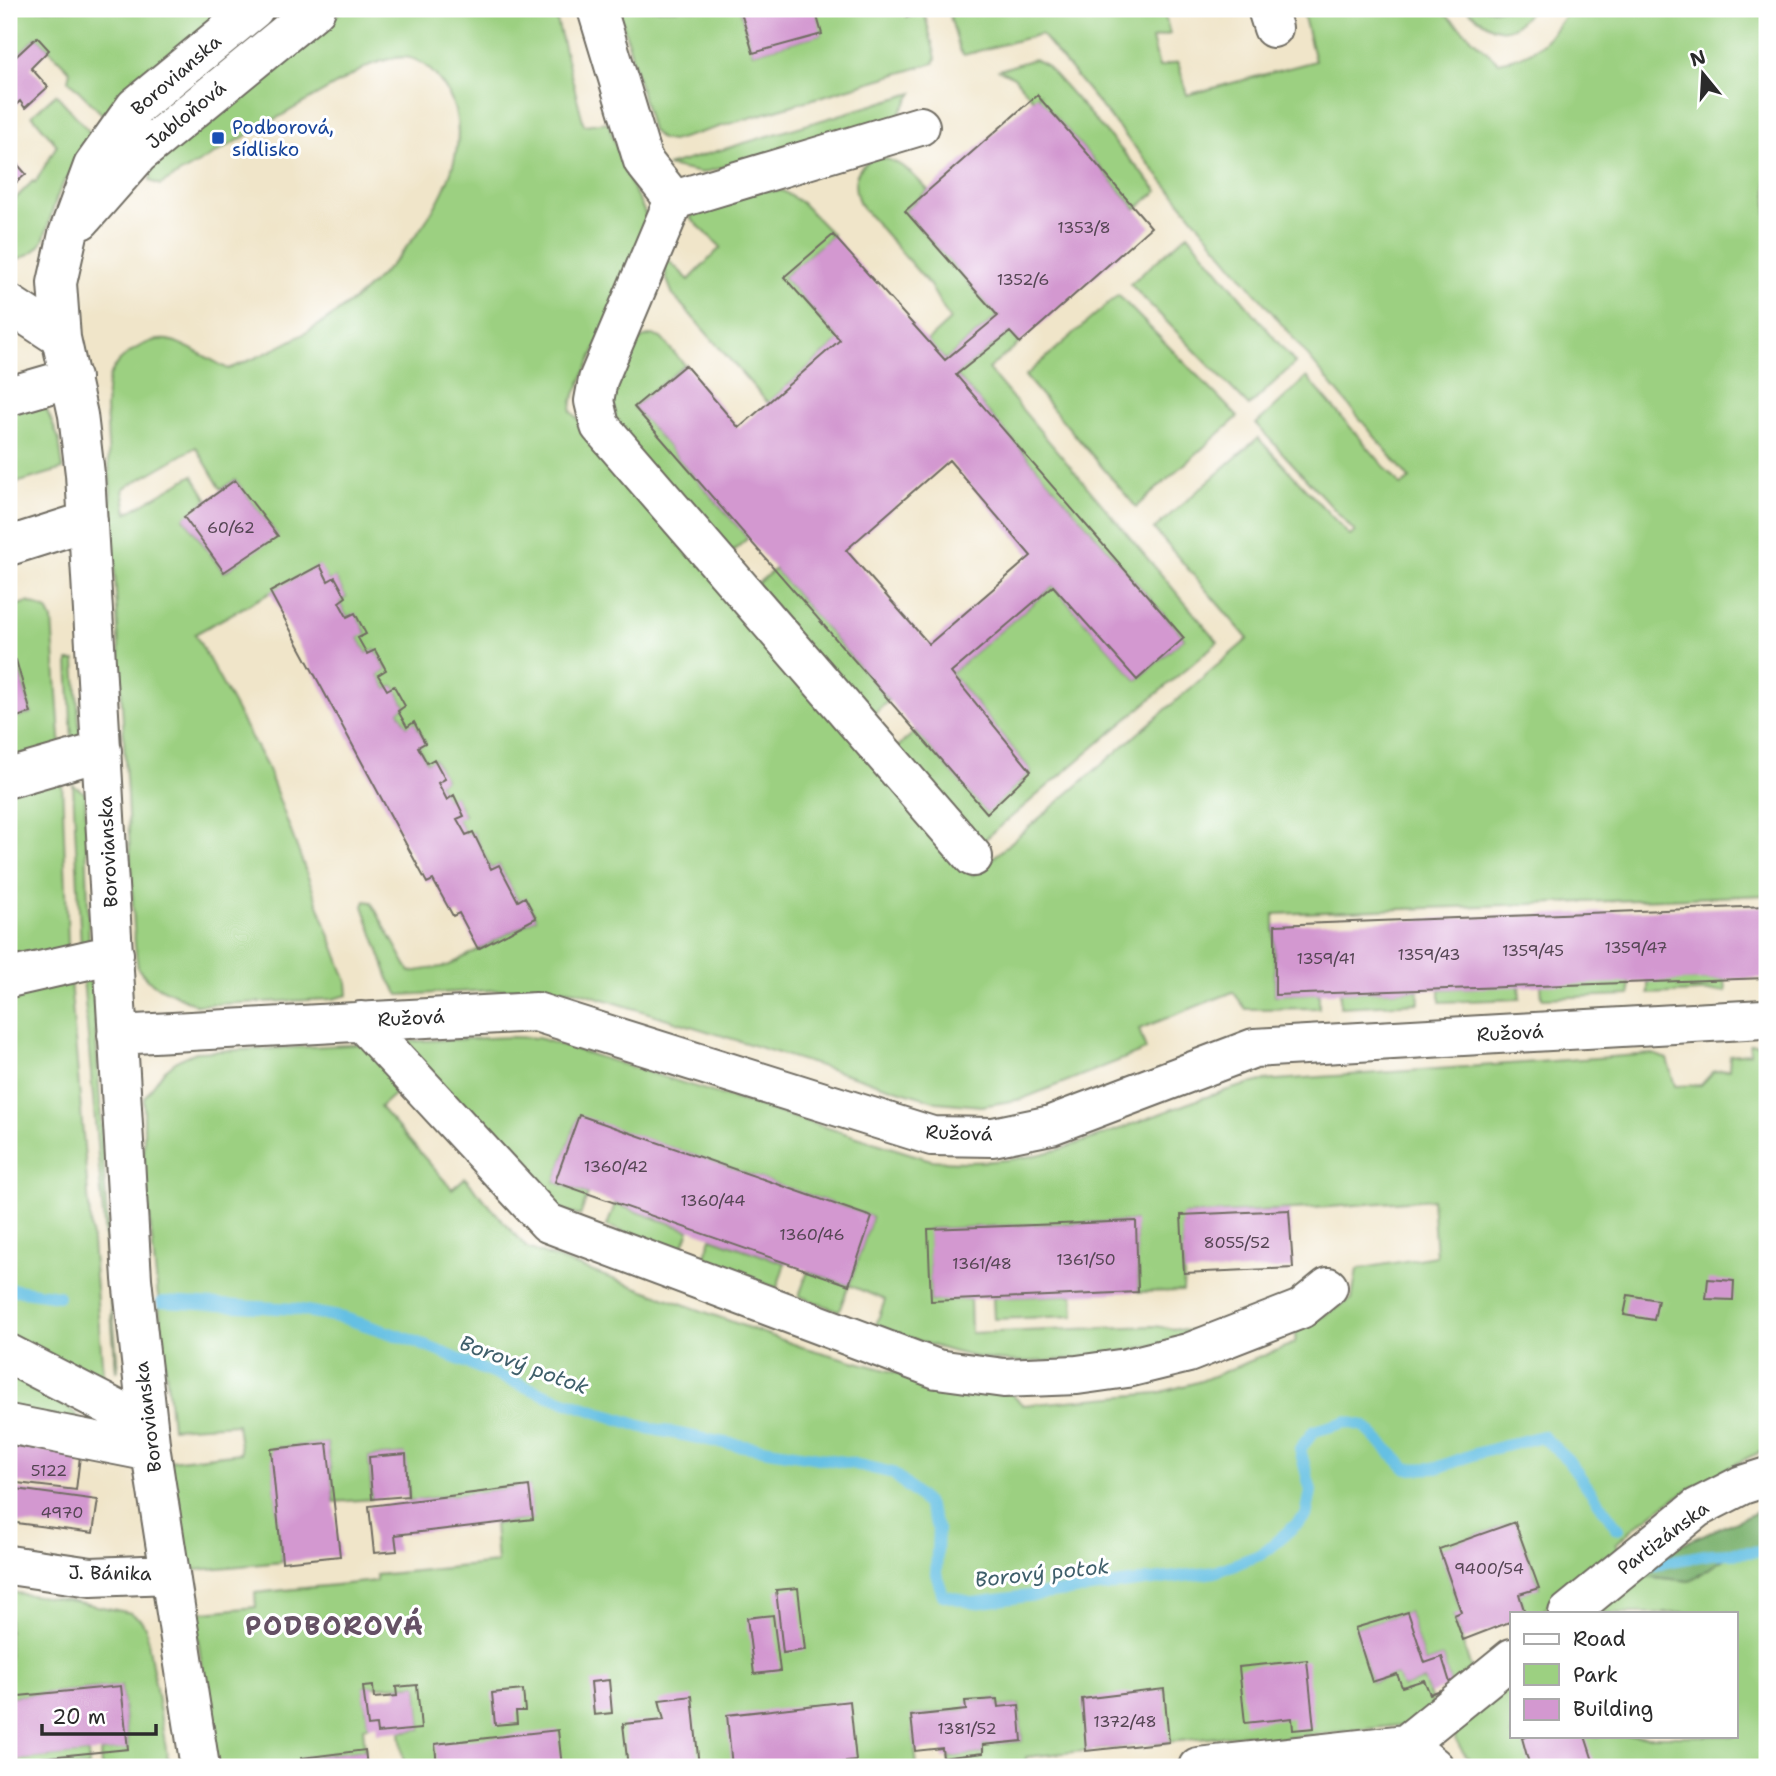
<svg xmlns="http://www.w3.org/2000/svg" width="1776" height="1776" font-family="'Shantell Sans',sans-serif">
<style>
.green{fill:#9cd081;stroke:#647e56;stroke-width:2;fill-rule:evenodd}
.forest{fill:#7db26f;stroke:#546e4d;stroke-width:2}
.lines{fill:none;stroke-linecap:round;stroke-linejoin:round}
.stream{stroke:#65c0e3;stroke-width:12}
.building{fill:#d398d0;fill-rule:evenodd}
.minor-casing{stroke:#706c62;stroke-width:42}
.minor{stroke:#fff;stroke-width:38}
.transit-dot{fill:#1a4fb4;stroke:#fff;stroke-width:2.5}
.labels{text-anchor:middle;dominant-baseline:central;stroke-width:6;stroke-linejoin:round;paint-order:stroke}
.number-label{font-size:16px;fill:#554654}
.street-label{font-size:19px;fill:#2b2b2b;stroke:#fff}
.transit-label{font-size:19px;fill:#164399;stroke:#fff;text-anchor:start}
.water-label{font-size:21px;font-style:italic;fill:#3f5f6b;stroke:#fff}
.district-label{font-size:26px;font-weight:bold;letter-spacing:2px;fill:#665165;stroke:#fff}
</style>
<rect width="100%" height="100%" fill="#fff"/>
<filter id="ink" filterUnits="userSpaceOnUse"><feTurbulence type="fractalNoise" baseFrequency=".0143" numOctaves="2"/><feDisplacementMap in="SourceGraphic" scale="14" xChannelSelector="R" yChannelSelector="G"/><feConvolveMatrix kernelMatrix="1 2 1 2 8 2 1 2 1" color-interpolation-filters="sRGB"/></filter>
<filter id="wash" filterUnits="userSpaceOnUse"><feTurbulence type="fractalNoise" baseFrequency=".00686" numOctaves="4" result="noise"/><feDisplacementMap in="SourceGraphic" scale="28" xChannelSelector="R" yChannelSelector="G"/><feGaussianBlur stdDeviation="1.57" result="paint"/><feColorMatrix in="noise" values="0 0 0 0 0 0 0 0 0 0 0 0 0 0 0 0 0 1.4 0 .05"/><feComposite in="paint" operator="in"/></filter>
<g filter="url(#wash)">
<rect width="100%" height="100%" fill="#f0e5c9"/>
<path class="green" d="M9,9h217l-115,108 -10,-4 -33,-33 2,-9 -33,-34 -28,26z
M344,9h210l30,116 24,-3 16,48 25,51 -2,15 -75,165 -1,10 402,464 275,-236 -94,-110 104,-91 92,98 5,-4 -99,-108 51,-47 94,109 9,-7 -369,-445 -77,21 -4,-4 -12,-42h215l7,25 -18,5 7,28 19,-5 9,33 128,-34 -13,-52h138l58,53c37,-6 50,-20 69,-50l-2,-3h202v886l-493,19 1,81 44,-2v15l-73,1 -13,-17 -94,37 7,21 -124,49 -40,7 -45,-4 -360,-111 -42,-3 -136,7 -10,-16 -26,-73 2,-5 6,1 39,70 38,-6 88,-48 -11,-20 -7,3 -19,-36 -8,4 -18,-37 -7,3 -9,-16 7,-4 -10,-19 -7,4 -9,-17 7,-4 -11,-20 -7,4 -9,-16 7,-5 -11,-19 -7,4 -9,-16 7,-5 -11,-20 -7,4 -9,-15 8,-5 -11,-20 -8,4 -9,-16 8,-5 -11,-19 -8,3 -8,-15 7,-5 -11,-19 -7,3 -9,-15 -124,68 72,133 80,215 1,13 -16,4 -136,6 -43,-21 -15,-15 -3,-24 -29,-537c1,-10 0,-23 4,-33 9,-19 37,-38 58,-35 15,2 46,22 60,29 68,-26 122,-57 171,-113 41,-47 87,-123 37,-180 -22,-25 -37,-21 -66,-11l-210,120 -10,-4 1,-14zM196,447l25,42 14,-9 42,55 -53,37 -40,-54 24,-18 -15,-25 -66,38 -4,-24z
M619,9h121l13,44 68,-19 -6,-25h90l2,8 17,-5 12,46 -2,5 -262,78 -11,-2 -9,-8z
M1467,9h64c-22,32 -40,22 -64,0z
M1034,59l12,6 112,126 -22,18 -99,-113 4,-3 -8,6 -19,-22 -15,-7z
M913,93l-16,25 -195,55 -35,-7z
M56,94l32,36c8,17 -16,40 -25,54 -11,18 -12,40 -21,59 -7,10 -21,16 -33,19v-57l24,-24 2,2 22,-38 -25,-30z
M877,157c24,3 35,17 51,33l-23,21 93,105 -53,44 -18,-19 23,-21 -21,-36 -68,-78c-11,-22 -7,-40 16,-49z
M760,190l23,1 19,12 31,32 -49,42 56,63 -72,63 -95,-108 -7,-18 -2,-21 25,24 32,-33 -31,-29 7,-7z
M1188,234l107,129 -46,43 -119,-122z
M1118,295l120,122 -102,90 -111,-131z
M1010,332l10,11 -32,26 230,273 -241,204 -83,-96 22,-19 71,81 44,-41 -80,-98 102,-87 84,94 47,-42 -228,-263z
M652,335l9,3 24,27 -51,42 114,131 -22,19 -109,-127 -4,-34 17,-47 12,-11z
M43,401l16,38 4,30 -53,16 -1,-73z
M775,569l114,131 -20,19 -116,-132z
M28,602l19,8 5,10 9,131 -52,14v-46l22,-6 -22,-78v-27z
M68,661h7l5,78 -8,3z
M62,781l6,164 -7,5 -52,14v-173z
M73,785l12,8 4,151 -8,4z
M83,978l6,3 4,7 19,317 6,65 -2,1z
M1725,979l1,12 -78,3v-13z
M70,980l34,405 -95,-46v-249l6,-3 -6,-23v-72z
M1629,981l1,14 -88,3 -1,-14z
M1519,985l1,14 -80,3v-13z
M1418,990l1,13 -79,4v-15z
M511,1037l27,1 393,122c40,4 82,2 122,-9 71,-19 137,-54 209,-70l391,-27 14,5 8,27 26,-1 12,-13 16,-3 1,-14 20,-2v-9l17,-1v407c-14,4 -26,11 -39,18 -39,21 -80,44 -112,76l3,5 -79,64h-15l-6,-19 20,-7 -24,-65 -75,27 21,63 -7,4 17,53 -20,17 -9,-29 -17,6 -17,-51 -52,16 16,54 25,-8 5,13 22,-7 10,27 -22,17 -165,18 -1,-8 -220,23v9l-9,1h-67l-1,-10 34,-4v-8l39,-4 -3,-36 -21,2 -1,-8 -31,2v9l-54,6 5,51h-513l-4,-35 21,-3 -4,-44 -53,2 4,39 -5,1 2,23 -63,8v9h-85l-23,-154 62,-6 -1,-14 121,-12v-6l121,-12 -3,-39 38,-5 -3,-33 -120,15 -4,-47 -36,3 3,42 -38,3 -7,-59 -55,6 10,113 -95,9 -17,-110 71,-8 -4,-29 -65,4 -28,-263v-67l20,-27 14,-11 18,-8 173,-8 36,41 -25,22 72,82 13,-11 62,70 275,99 135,37 69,5 17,16 135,-12 43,-12 94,-38 1,-11 56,-33 5,-30 79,-13 -4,-57 -102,8 -148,8 2,58 -1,18 -45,1 -3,-71 -206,8 2,72 39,-2 1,34 183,-7 49,7c-59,17 -147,34 -208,27 -41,-5 -80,-20 -119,-35l9,-25 -36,-15 -10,26 -40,-15 9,-25 41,14 23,-68 -293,-101 -24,66 33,12 -8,22 -31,-11 -152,-163z
M615,1204l74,26 -9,23 -73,-27z
M711,1238l74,25 -8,25 -74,-27z
M1073,1295l1,21 -80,3 -1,-21z
M9,1369c26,15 53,29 73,52l-73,-3z
M1750,1551l11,1 6,7v208h-292c-9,-11 -22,-25 -20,-39l57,-53v61h224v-123h-149l47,-38 56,6 35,-23z
M9,1592l59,8 63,13 10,7 5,9 23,138h-68l-1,-15 28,-4 -7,-62 -112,11z
M88,1753l1,14h-80v-6z"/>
<path class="forest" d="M1767,1508v51l-6,-7 -11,-1 -25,7 -35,23 -56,-6 2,-12z"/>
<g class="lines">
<path class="stream" d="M9,1289l49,7
M162,1302l133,7 49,9 67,22 135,55 97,32 76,15 131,21 43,10 34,31 11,25 -2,45 7,21 31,8 241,-31 47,-18 44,-38 5,-25 -11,-42 14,-18 32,-9 18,4 43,43 30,-1 38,-14 67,-18 26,24 50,69
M1649,1565l62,-11 56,-3"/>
</g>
<g id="blocks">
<path class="building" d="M740,9h75l7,25 -69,19z
M905,9h30v1l-28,7z
M37,37l12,13 -18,18 17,19 -23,21 -5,-7 -11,11v-49z
M1037,95l114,132 -131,116 -10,-11 -54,43 228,263 -47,42 -84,-94 -102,87 80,98 -44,42 -353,-406 51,-42 54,63 101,-88 -56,-63 49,-42 112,125 53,-44 -93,-105zM949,460l82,96 -102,88 -83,-94z
M9,155l17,19 -17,15z
M235,480l43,56 -54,36 -40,-55z
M320,565l8,16 7,-4 11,20 -7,5 8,15 8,-4 11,21 -8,4 9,16 8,-4 11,20 -8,5 9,15 7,-4 11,20 -7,5 9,16 7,-5 11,21 -7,4 9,16 7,-4 11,20 -7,4 9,17 7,-5 10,21 -7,3 9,16 7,-3 18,37 8,-4 19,36 7,-4 11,21 -58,31 -19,-36 -6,3 -20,-36 -6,3 -157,-291z
M16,660l15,53 -22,6v-57z
M1767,906v72l-492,17v-70z
M579,1115l293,102 -23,68 -294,-103z
M1289,1210l4,58 -109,5 -3,-58z
M1136,1221l2,71 -207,9 -3,-72z
M1708,1279l26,2 -1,19 -27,-1z
M1628,1295l30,5 -4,20 -30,-5z
M327,1443l13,113 -58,6 -11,-113z
M9,1445l71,11 -4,34 -67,-8z
M406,1454l2,42 -36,3 -3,-42z
M529,1486l4,33 -138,16 2,16 -23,2 -5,-47z
M9,1488l89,12 -5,33 -84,-11z
M1515,1522l24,66 -20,6 6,19h-13v8l-49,19 -9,-25 7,-3 -22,-63z
M798,1588l7,62 -22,3 -7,-63z
M1408,1612l17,51 17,-6 9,29 -21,8 -6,-14 -22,7 -5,-13 -25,8 -17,-54z
M773,1615l7,56 -26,3 -7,-56z
M1307,1660l7,68 -21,2 -1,-12 -47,5 -6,-56z
M609,1680l3,33 -18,2 -3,-33z
M417,1685l4,44 -44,4 -1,-8 -8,1 -5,-39 10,-1 1,12 23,-2 -1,-9z
M121,1686l7,63 -119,12v-64z
M1164,1689l5,53 -83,9 -4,-52z
M523,1690l2,21h-9l1,12 -22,2 -3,-32z
M692,1696l7,71h-71l-5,-43 41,-4 -5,-20z
M997,1699l1,8 21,-2 3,36 -39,4v8l-34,4 -6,1 -1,-10 -27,3 -4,-35 55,-6 -1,-9z
M850,1701l6,60 -56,6h-68l-5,-52z
M558,1730l4,37h-125l-2,-23z
M1528,1736h57l10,31h-65l-8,-29z
M365,1750l2,17h-65l-1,-9z"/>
</g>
</g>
<g filter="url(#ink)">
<use href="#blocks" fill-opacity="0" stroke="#706c62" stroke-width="2"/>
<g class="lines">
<g class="minor-casing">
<path id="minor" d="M597,9l46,152 31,39
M1267,9l6,19
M920,126l-246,74 -76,180 -4,21 6,25 373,431
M81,220l58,-66 177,-145
M9,304l52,34
M9,396l62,-18
M9,546l79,-25
M9,778l93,-27
M9,978l105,-24
M361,1021l187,202 389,146 67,9 73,-3 50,-7 61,-15 113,-44 27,-22
M117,1035l419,-23 396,124 61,1 58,-12 203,-77 509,-29
M9,1354l138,71
M9,1424l142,28
M9,1565l82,12 79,-3
M1568,1613l129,-105 45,-23 25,-8
M1406,1744l28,23
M200,1767l-49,-315 -19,-173 -47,-805 -7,-59 -17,-77 -4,-55 11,-49 25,-68 42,-59 119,-98
M1198,1767l208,-23 106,-86"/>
</g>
<use href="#minor" class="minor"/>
</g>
</g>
<rect class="transit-dot" x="211" y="131" width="14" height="14" rx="3.5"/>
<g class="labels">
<g class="number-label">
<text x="1084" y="227">1353/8</text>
<text x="1023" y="279">1352/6</text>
<text x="231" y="527">60/62</text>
<text x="1636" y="947">1359/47</text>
<text x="1533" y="950">1359/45</text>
<text x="1429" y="954">1359/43</text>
<text x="1326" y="958">1359/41</text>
<text x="616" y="1166">1360/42</text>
<text x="713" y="1200">1360/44</text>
<text x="812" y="1234">1360/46</text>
<text x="1237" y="1242">8055/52</text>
<text x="1086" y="1259">1361/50</text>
<text x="982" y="1263">1361/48</text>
<text x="49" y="1470">5122</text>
<text x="62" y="1512">4970</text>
<text x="1489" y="1568">9400/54</text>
<text x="1125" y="1721">1372/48</text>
<text x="967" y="1728">1381/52</text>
</g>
<g class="street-label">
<text transform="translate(176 75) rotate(-41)">Borovianska</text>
<text transform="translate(186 115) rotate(-39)">Jabloňová</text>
<text transform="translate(108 852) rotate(-93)">Borovianska</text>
<text transform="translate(411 1018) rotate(-3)">Ružová</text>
<text transform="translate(1510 1033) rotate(-3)">Ružová</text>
<text transform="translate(959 1133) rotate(2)">Ružová</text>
<text transform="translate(148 1417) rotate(-97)">Borovianska</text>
<text transform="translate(1663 1538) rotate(-37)">Partizánska</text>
<text transform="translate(110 1573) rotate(1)">J. Bánika</text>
</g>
<g class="transit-label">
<text x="232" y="127">Podborová,<tspan x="232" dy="22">sídlisko</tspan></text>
</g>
<g class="water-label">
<text transform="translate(524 1365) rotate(20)">Borový potok</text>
<text transform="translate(1042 1573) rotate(-6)">Borový potok</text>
</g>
<g class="district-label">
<text x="335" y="1625">PODBOROVÁ</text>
</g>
</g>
<rect width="1776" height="1776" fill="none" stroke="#fff" stroke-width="35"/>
<rect x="1510" y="1612" width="228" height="126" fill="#ffffff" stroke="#aaaaaa" stroke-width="2"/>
<rect x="1524" y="1634" width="35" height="10" fill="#ffffff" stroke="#aaaaaa" stroke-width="2"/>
<text x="1573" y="1646" font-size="21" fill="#2b2b2b">Road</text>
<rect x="1524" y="1664" width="35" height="21" fill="#9cd081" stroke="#aaaaaa" stroke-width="2"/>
<text x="1573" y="1682" font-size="21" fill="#2b2b2b">Park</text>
<rect x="1524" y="1699" width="35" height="21" fill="#d398d0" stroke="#aaaaaa" stroke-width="2"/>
<text x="1573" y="1716" font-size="21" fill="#2b2b2b">Building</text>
<g transform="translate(1703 74) rotate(342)" stroke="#ffffff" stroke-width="5" paint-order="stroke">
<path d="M0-5L12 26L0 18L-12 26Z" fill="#2b2b2b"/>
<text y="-10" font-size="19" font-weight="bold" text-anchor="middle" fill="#2b2b2b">N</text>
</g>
<path d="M42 1724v10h114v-10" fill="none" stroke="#2b2b2b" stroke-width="3.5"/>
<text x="52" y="1724" font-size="21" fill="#2b2b2b" stroke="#ffffff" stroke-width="5" paint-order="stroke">20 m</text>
</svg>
